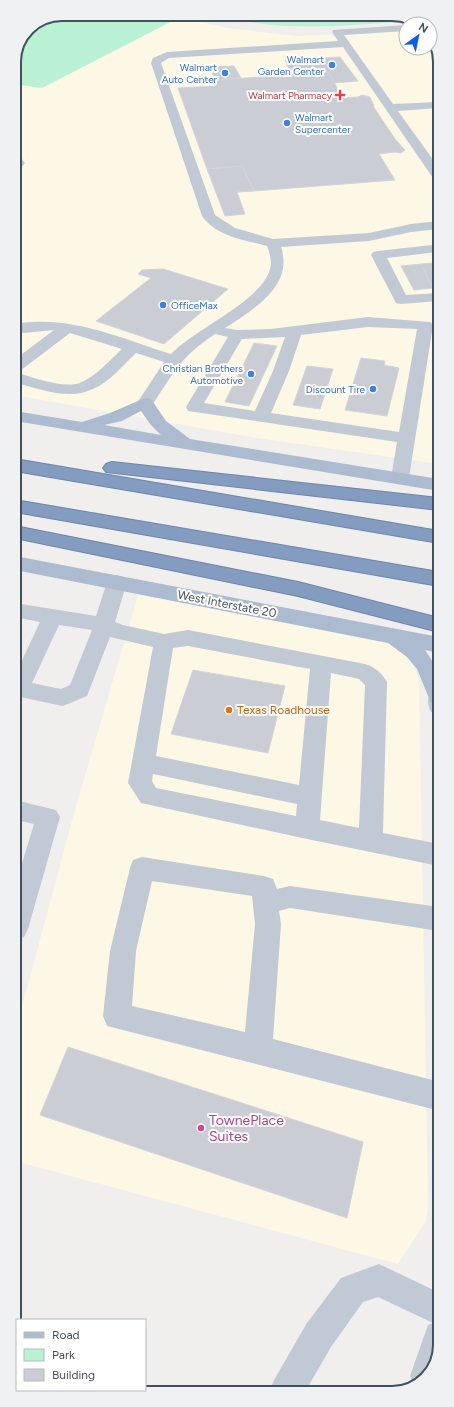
<svg xmlns="http://www.w3.org/2000/svg" width="454" height="1407" font-family="Figtree,sans-serif">
<style>
.commercial{fill:#fdf8e6}
.green{fill:#baf1d4}
.building{fill:#cacdd3;stroke:#d2d4da}
.lines{fill:none;stroke-linecap:round;stroke-linejoin:round}
.highway-casing{stroke:#6e87ac;stroke-width:2}
.minor{fill:#c1c9d4;fill-rule:evenodd}
.major{fill:#acbbcf;fill-rule:evenodd}
.highway{fill:#839cc0;fill-rule:evenodd}
.shop-dot{fill:#3f7fe0;stroke:#fff;stroke-width:1.5}
.health-dot{fill:#e0444e;stroke:#fff;stroke-width:1.5}
.food-dot{fill:#e8710a;stroke:#fff;stroke-width:1.5}
.hotel-dot{fill:#d1479c;stroke:#fff;stroke-width:1.5}
.labels{text-anchor:middle;dominant-baseline:central;stroke-width:4;stroke-linejoin:round;paint-order:stroke}
.far-shop-label{font-size:10px;fill:#366cbe;stroke:#fff;text-anchor:end}
.far-health-label{font-size:10px;fill:#be3a42;stroke:#fff;text-anchor:end}
.street-label{font-size:12px;fill:#45505d;stroke:#fff}
.food-label{font-size:12px;fill:#c56008;stroke:#fff;text-anchor:start}
.near-hotel-label{font-size:14px;fill:#b23c85;stroke:#fff;text-anchor:start}
.rim{fill:none;stroke:#45505d;stroke-width:2}
</style>
<rect width="100%" height="100%" fill="#f1eeee"/>
<path class="commercial" d="M180,17l47,11 69,8 110,-5v17h24v-12l8,14 1,414 -188,-27 -237,-42v-311l28,4z
M138,595l250,47 23,18 8,19 9,526 -2,16 -28,43 -383,-103v-128l58,-216z"/>
<path class="green" d="M62,14h110l8,3 -138,71 -28,-4v-25l14,-31z
M216,14h179l16,7c-64,4 -132,13 -195,-7z"/>
<path class="building" d="M340,57l18,24 -24,2 -6,-11h-7l-8,-14z
M313,58l8,14h7l15,26 15,-1 4,-2 8,2 4,9h-1l22,33 10,11 -4,3 -6,-1 -16,2 16,26 -141,11 -12,-25 -35,3 -29,-81 39,-2 -2,-6 77,-5 -7,-15z
M234,66l7,12 -26,2 -5,-13z
M242,166l12,25 -17,1 8,22 -20,2 -18,-47z
M433,263l6,10v14l-6,1 -12,-24z
M421,264l12,24 -19,2 -13,-24z
M163,269l65,20 -64,55 -68,-23 55,-43 -13,-4 4,-4z
M254,343l23,3 -28,60 -24,-4z
M361,358l24,3 -1,4 15,3 -12,48 -42,-6z
M307,366l26,3 -13,40 -27,-4z
M193,670l92,16 -17,67 -97,-19z
M68,1047l295,95 -16,76 -307,-103z"/>
<g class="lines">
<g class="highway-casing">
<path id="highway" d="M15,459l424,72v12l-424,-72z
M112,462l327,36v12l-333,-38 -3,-4 3,-4z
M15,500l424,72v14l-424,-74z
M15,526l283,56 141,36v14l-141,-36 -283,-58z"/>
</g>
<path class="minor" d="M406,25v6l-62,4 49,69 45,-2v6l-40,3 41,57v14l-4,-1 -92,-134 -174,11 -8,5 54,152 20,13 38,11 96,-6 42,-9 28,-3v8l-28,3 -42,9 -88,6c13,39 -27,62 -56,81l12,2 34,-1 97,-12 62,5 3,3 -24,153 -3,4 -6,2 -6,-2 -3,-4 6,-36 -209,-31 -2,-4 42,-70 -13,-3c-35,23 -42,40 -64,73l-6,1 -6,-1 -2,-4 27,-41 -28,-9c-13,12 -26,29 -43,36 -24,12 -54,0 -79,-7v-22l40,-30 -40,4v-10c55,-10 107,14 157,30 24,-26 97,-55 100,-90 0,-6 -2,-13 -4,-18 -22,-6 -50,-9 -65,-30l-51,-153 2,-5 14,-6 171,-11 -6,-9 1,-2zM368,327l49,2 -18,103 -128,-19 18,-42 12,-36zM70,333l52,16c-12,11 -25,26 -40,33 -17,8 -50,-5 -67,-10l5,-1zM285,337l-12,34 -18,40 -51,-8 38,-64z
M14,153l4,1 7,9 -7,9 -4,1z
M432,245l7,4 -2,3 -50,6 19,37 33,-2v8l-38,3 -5,-1 -25,-48 2,-3 5,-1z
M117,575l7,2 3,5 -12,40 8,3 41,9 24,-4 177,34c10,3 17,9 22,18l-4,151 56,11v22l-132,-27 -166,-36 -13,-20 25,-136 -43,-10 -23,59 -24,10 -48,-10v-21l25,-53 -25,-5v-14l81,13 11,-34 3,-5zM59,625l33,5 -22,55 -9,4 -29,-6zM188,646l122,23 -11,116 -143,-29 17,-108zM331,673l28,6 6,6 -6,143 -39,-8zM153,774l144,30 -1,12 -140,-28 -4,-7z
M439,689v26l-8,-3c-4,-8 -4,-13 0,-21z
M15,800l41,10 4,7 -32,112 -4,8 -9,4v-55l19,-62 -19,-4z
M142,857l122,19 9,3 4,10 13,-3 149,21v24l-149,-23 -11,3 2,13 -8,115 167,43v29l-333,-85 -4,-10 7,-65 20,-83 3,-8zM152,881l100,15 3,28 -10,108 -113,-26 4,-55z
M379,1264l61,29v52l-10,29 -16,11 -4,-9 18,-51 5,-2 -55,-26 -15,5 -32,45 -26,45h-36l5,-12 33,-57 34,-45z"/>
<path class="major" d="M145,398l6,1 15,22 24,18 249,40v12l-424,-70v-10l67,11 28,-9zM141,411l9,13 11,11 -57,-10 18,-4z
M15,556l424,81v16l-14,-3 14,21v34l-8,-2 -14,-34 -10,-12 -19,-14 -373,-73z"/>
<use href="#highway" class="highway"/>
</g>
<g class="shop-dot">
<circle cx="332" cy="65" r="4"/>
<circle cx="225" cy="73" r="4"/>
<circle cx="287" cy="123" r="4"/>
<circle cx="163" cy="305" r="4"/>
<circle cx="251" cy="374" r="4"/>
<circle cx="373" cy="389" r="4"/>
</g>
<path class="health-dot" d="M338 89h4v4h4v4h-4v4h-4v-4h-4v-4h4z"/>
<circle class="food-dot" cx="229" cy="710" r="4"/>
<circle class="hotel-dot" cx="201" cy="1128" r="4"/>
<g class="labels">
<g class="far-shop-label">
<text x="324" y="59">Walmart<tspan x="324" dy="12">Garden Center</tspan></text>
<text x="217" y="67">Walmart<tspan x="217" dy="12">Auto Center</tspan></text>
<text x="295" y="117" text-anchor="start">Walmart<tspan x="295" dy="12">Supercenter</tspan></text>
<text x="171" y="305" text-anchor="start">OfficeMax</text>
<text x="243" y="368">Christian Brothers<tspan x="243" dy="12">Automotive</tspan></text>
<text x="365" y="389">Discount Tire</text>
</g>
<g class="far-health-label">
<text x="332" y="95">Walmart Pharmacy</text>
</g>
<g class="street-label">
<text transform="translate(227 604) rotate(11)">West Interstate 20</text>
</g>
<g class="food-label">
<text x="237" y="710">Texas Roadhouse</text>
</g>
<g class="near-hotel-label">
<text x="209" y="1120">TownePlace<tspan x="209" dy="16">Suites</tspan></text>
</g>
</g>
<path d="M0 0H454V1407H0ZM62 21H392A41 41 0 0 1 433 62V1345A41 41 0 0 1 392 1386H62A41 41 0 0 1 21 1345V62A41 41 0 0 1 62 21Z" fill="#f0f1f2" fill-rule="evenodd"/>
<path class="rim" d="M62 21H392A41 41 0 0 1 433 62V1345A41 41 0 0 1 392 1386H62A41 41 0 0 1 21 1345V62A41 41 0 0 1 62 21Z"/>
<rect x="16" y="1319" width="130" height="72" fill="#ffffff" stroke="#b5b9be"/>
<rect x="24" y="1332" width="20" height="6" fill="#acbbcf" stroke="#b5b9be"/>
<text x="52" y="1339" font-size="12" fill="#45505d">Road</text>
<rect x="24" y="1349" width="20" height="12" fill="#baf1d4" stroke="#b5b9be"/>
<text x="52" y="1359" font-size="12" fill="#45505d">Park</text>
<rect x="24" y="1369" width="20" height="12" fill="#cacdd3" stroke="#b5b9be"/>
<text x="52" y="1379" font-size="12" fill="#45505d">Building</text>
<g transform="translate(418 36) rotate(33)"><circle r="19" fill="#ffffff" stroke="#b5b9be"/>
<path d="M0-3L7 15L0 10L-7 15Z" fill="#105de9"/>
<text y="-6" font-size="11" font-weight="bold" text-anchor="middle" fill="#45505d">N</text>
</g>
</svg>
